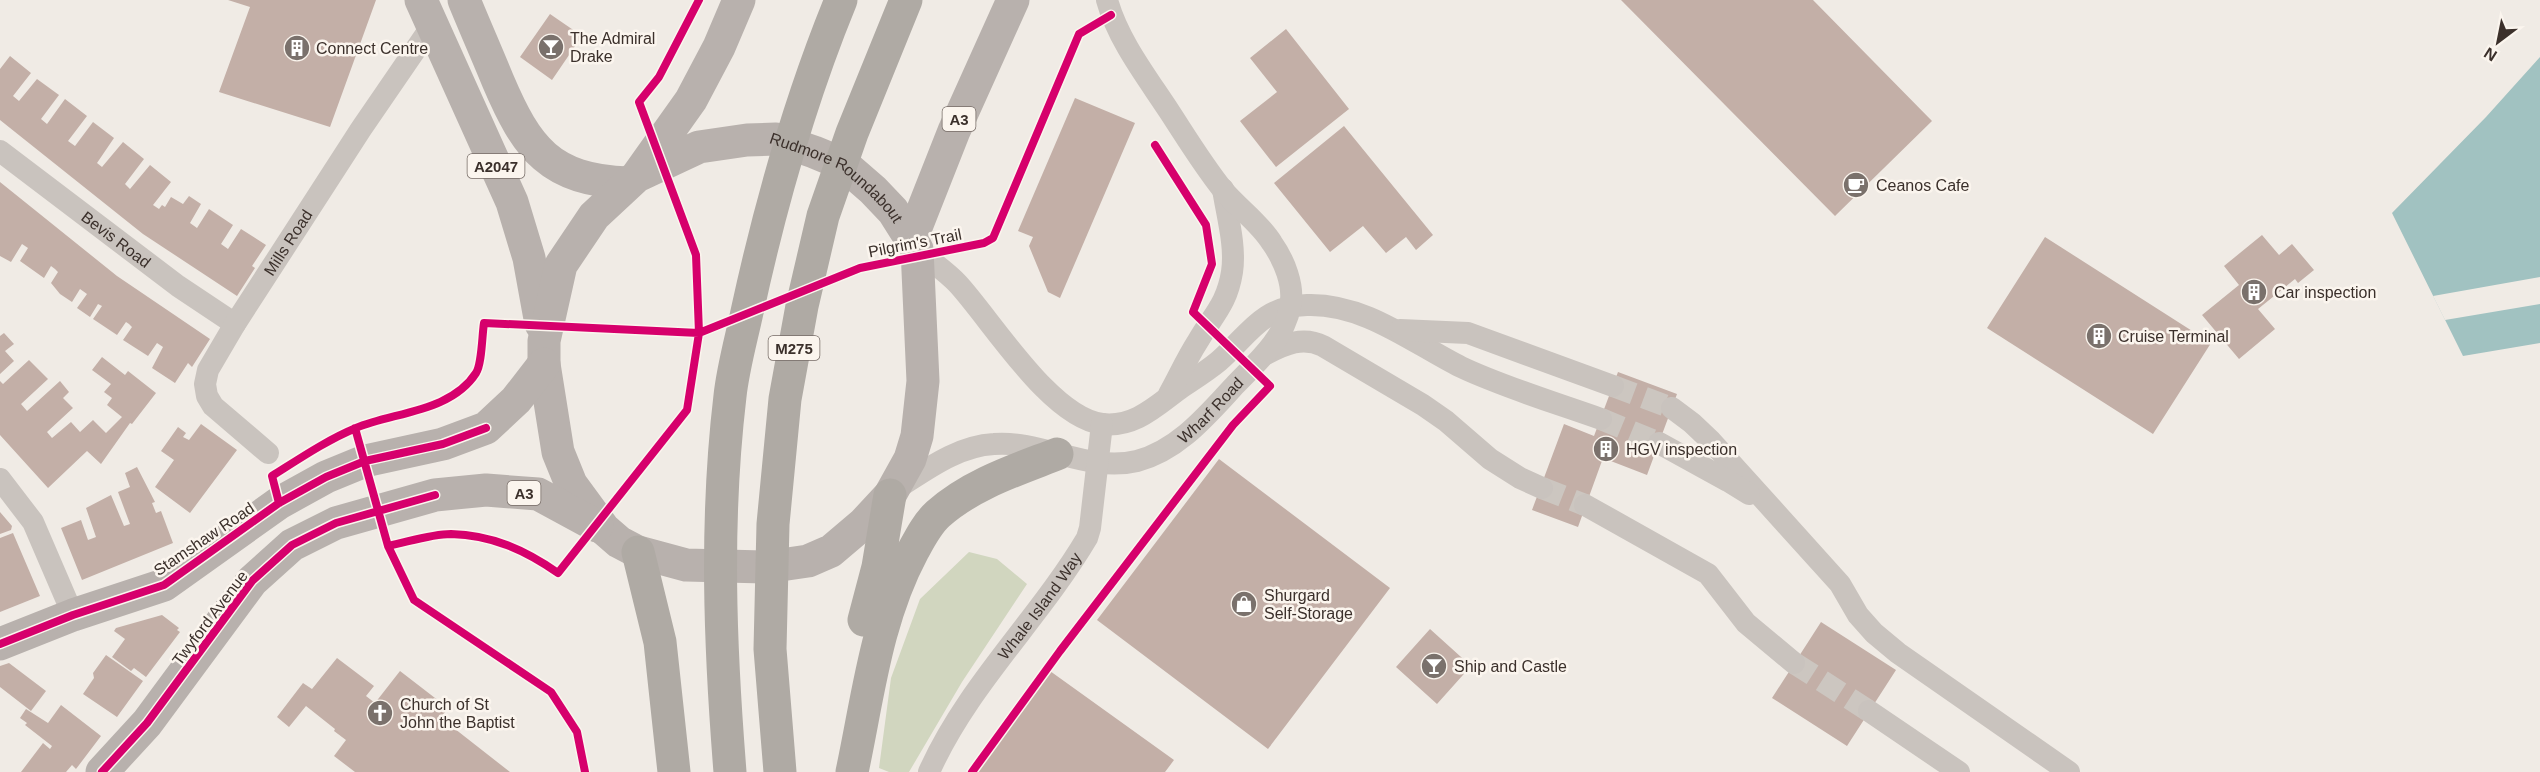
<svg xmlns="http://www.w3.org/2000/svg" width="2540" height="772" font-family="Arial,sans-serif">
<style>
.green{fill:#d1d6bf}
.water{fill:#a1c2c1}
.pier{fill:#f0ebe5}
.building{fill:#c3afa7}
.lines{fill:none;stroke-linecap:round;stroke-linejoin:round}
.minor-tunnel{stroke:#ccc6c0;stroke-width:22;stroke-dasharray:22 11;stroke-linecap:butt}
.minor{stroke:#c9c3be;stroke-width:22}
.primary{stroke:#b8b1ad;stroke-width:33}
.motorway{stroke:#afaaa4;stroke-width:33}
.cycleway-casing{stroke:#fbf5ee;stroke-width:11}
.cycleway{stroke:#d6006c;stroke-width:8}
.labels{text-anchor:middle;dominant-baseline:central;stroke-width:5;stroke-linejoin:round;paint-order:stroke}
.shield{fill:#fbf5ee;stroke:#756b66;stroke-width:1.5}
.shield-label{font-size:15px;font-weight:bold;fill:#3b302b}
.poi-label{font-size:16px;fill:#3b302b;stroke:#fbf5ee;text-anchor:start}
.street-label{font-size:16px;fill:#3b302b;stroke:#fbf5ee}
</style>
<rect width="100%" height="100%" fill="#f0ebe5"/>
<path class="green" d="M969,552l28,7 30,25 -65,98 -53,90h-20l-10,-4 12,-90 29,-79z"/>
<path class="water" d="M2540,57v286l-77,13 -71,-143 94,-96z"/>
<path class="pier" d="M2540,277v27l-95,16 -12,-24z"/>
<path class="building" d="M228,0h148l-46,127 -111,-35 31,-85z
M1621,0h192l119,121 -97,95z
M550,14l32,22 -30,44 -32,-23z
M1286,29l63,80 -73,58 -36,-46 37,-29 -27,-34z
M10,56l21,17 -18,23 6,5 18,-22 22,16 -18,24 6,5 18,-25 22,17 -19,25 7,5 18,-24 21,16 -17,25 5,4 21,-25 21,17 -19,25 5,5 20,-24 21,17 -18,23 6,4 3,-4 3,2 6,-10 12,7 6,-8 12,8 -11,19 7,5 12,-19 24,16 -12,19 7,5 13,-20 25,16 -14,21 3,2 -18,28 -94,-62 -143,-114v-51z
M1075,98l60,25 -75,175 -12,-6 -19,-46 4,-9 -15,-6z
M1344,126l89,109 -17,15 -10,-13 -20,16 -23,-27 -33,26 -56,-69z
M0,182l117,94 93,63 -18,28 -4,-4 -13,20 -23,-15 11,-21 -6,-4 -9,13 -25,-16 9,-13 -3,-3 -3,-2 -9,13 -24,-16 9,-13 -4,-2 -8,13 -13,-9 10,-14 -7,-5 -8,13 -12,-8 -9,-11 7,-11 -3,-3 -4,-3 -7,12 -24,-17 8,-13 -6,-4 -11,18 -11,-6z
M2262,235l17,20 13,-11 22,26 -16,13 -3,-4 -37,30 17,20 -36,30 -37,-44 37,-30 -15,-19z
M2045,237l166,106 -58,91 -166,-106z
M4,333l10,11 -9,7 9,10 -14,13v-38z
M102,357l23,18 3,-4 28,22 -24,31 -2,-1 -29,41 -14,-13 -39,37 -48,-53v-54l3,3 26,-24 19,19 -27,25 6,7 33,-30 9,11 -6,6 10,10 -26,24 5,6 19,-16 9,10 13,-12 13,13 16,-16 -15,-12 5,-7 -8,-6 7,-8 -19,-14z
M1618,372l59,22 -30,81 -44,-17 -25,69 -46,-17 32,-86 30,12z
M201,424l36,26 -47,63 -35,-26 19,-27 -13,-9 17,-24 8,6 -3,4 6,3z
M1219,459l171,129 -122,161 -171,-129z
M137,467l18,35 -3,1 4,10 5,-2 12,32 -91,37 -21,-52 20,-8 7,20 8,-3 -10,-29 25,-13 13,31 6,-2 -12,-32 12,-5 -5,-14z
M0,512l12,14 -1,4 -11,4z
M13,533l27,63 -40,16v-74z
M162,615l17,13 -2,2 3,2 -34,45 -12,-9 -3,3 -19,-14 13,-18 -11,-8 2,-3z
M1821,622l75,48 -49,76 -75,-48z
M1430,629l41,37 -34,38 -41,-37z
M106,655l37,26 -26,36 -34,-23 11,-16 -1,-5z
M337,658l37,28 -8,10 9,7 25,-32 48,37 -7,10 69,54h-155l-21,-16 12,-16 -12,-9 1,-2 -29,-23 -17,21 -12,-10 26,-34 9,6z
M9,663l37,28 -15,20 -31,-24v-21z
M1050,671l124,89 -9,12h-189z
M61,705l40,31 -25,33 -4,-4 -6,7h-45l22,-29 7,6 2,-3 -27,-21 2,-2 -7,-5 6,-9 22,14z"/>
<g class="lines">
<path class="minor-tunnel" d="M1613,386l59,22
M1601,419l58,24
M1542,488l43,17
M1794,663l75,48"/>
<g class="minor">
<path id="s1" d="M0,151l178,135 57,38"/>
<path d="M917,249c13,12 29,22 41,35 34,37 92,133 144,140 33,4 55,-19 80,-37 12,-8 25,-16 37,-26 29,-25 42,-55 88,-56 57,-2 106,38 154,62 42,20 95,36 140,52"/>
<path d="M1400,330l68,3 145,53"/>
<path d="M1266,354c19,-10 37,-18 57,-8l100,59 23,16 44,38 30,19 22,10"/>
<path d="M1169,394c10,-18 18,-36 29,-53 15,-26 29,-37 34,-69 4,-26 -5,-57 -9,-83"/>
<path d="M1672,408l20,15 19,18 129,143 18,31 16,18 24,20 171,119"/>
<path d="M1659,443l69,38 21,13"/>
<path id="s2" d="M268,453l-55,-47 -6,-10 -2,-12 3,-14 27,-46 126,-195 72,-105"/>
<path d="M0,479l33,43 40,93"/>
<path id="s3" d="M896,489c30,-19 61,-43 98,-45 48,-4 94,29 143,17 42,-11 71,-47 99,-77 21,-22 48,-45 54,-77 5,-21 -6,-47 -18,-64 -12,-20 -34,-35 -49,-53 -20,-25 -37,-53 -54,-79 -23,-35 -51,-71 -62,-111"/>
<path d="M1585,505l123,69 38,49 48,40"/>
<path d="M1869,711l90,61"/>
<path id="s4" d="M929,772c38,-86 110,-153 158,-234l3,-10 12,-104"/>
</g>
<g class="primary">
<path d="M421,0l91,202 17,56 12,66"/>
<path d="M464,0c11,27 23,54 34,81 29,68 52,99 130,102"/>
<path id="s5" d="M637,176l62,-29 48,-7 29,-1 38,13 29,12 30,26 20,21 24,38 6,132 -6,55 -7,23 -20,36 -26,28 -33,28 -23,10 -41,6 -81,-2 -48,-13 -19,-10 -15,-13 -33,-45 -13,-32 -14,-88v-23l17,-76 33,-49 43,-40 54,-76 28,-53 20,-47"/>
<path d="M911,240l43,-109 59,-131"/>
<path d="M0,644l73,-29 91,-30 115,-82 47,-26 39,-16 78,-17 43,-16 30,-28 28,-36"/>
<path d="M102,772l45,-49 105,-142 40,-36 44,-22 99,-28 51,-5 52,4 59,32"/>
</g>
<path class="motorway" d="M638,552l22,90 14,130
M864,620l14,-53 12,-72
M730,772c-10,-125 -15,-250 0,-376 3,-28 11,-56 17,-84 23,-106 53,-212 94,-312
M780,772l-10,-123 3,-125 12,-125 17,-93 21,-90 29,-83 54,-133
M852,772c16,-75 24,-152 61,-221 7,-13 14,-27 25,-37 34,-30 78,-44 119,-60"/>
<g class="cycleway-casing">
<path id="cycleway" d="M355,428l33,118 26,54 137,92 26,40 8,40
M279,503l-7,-27c27,-17 55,-36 84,-48 38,-16 95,-16 120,-55 6,-9 6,-38 8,-50l215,10 161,-65 124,-25 9,-5 86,-204 32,-19
M388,546c20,-4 43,-12 63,-12 41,1 74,16 107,39l129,-163 12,-77 -3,-78 -57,-153 20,-25 40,-77
M0,644l73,-29 91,-30 115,-82 47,-26 39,-16 78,-17 43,-16
M102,772l45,-49 105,-142 40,-36 44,-22 99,-28
M972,772l88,-121 173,-226 37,-39 -77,-74 19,-48 -6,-39 -51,-80"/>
</g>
<use href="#cycleway" class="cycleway"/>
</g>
<defs>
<g id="bar-disc" transform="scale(1.35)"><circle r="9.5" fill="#7a716c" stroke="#fbf5ee"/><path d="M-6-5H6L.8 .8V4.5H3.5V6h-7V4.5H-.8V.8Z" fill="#fff"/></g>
<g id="building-disc" transform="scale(1.35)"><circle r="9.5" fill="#7a716c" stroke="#fbf5ee"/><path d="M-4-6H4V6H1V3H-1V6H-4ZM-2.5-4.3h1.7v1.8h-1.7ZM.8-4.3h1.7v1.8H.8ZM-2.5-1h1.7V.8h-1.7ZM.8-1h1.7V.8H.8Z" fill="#fff"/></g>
<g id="cafe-disc" transform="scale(1.35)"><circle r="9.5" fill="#7a716c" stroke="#fbf5ee"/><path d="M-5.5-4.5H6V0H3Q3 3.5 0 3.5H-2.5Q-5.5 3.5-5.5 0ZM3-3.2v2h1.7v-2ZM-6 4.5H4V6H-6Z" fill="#fff"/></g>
<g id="shop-disc" transform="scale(1.35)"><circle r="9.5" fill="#7a716c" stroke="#fbf5ee"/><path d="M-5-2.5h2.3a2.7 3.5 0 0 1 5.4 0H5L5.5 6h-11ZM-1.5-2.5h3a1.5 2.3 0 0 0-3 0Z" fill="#fff"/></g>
<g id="church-disc" transform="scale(1.35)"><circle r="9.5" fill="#7a716c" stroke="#fbf5ee"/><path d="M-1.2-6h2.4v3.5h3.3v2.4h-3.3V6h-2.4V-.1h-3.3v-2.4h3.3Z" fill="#fff"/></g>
</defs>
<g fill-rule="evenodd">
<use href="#bar-disc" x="551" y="47"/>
<use href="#building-disc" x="297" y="48"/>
<use href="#cafe-disc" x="1856" y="185"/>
<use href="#building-disc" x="2254" y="292"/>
<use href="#building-disc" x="2099" y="336"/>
<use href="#building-disc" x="1606" y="449"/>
<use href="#shop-disc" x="1244" y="604"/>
<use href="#bar-disc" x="1434" y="666"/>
<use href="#church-disc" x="380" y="713"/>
</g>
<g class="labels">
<g class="shield">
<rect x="942.5" y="107" width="33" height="24" rx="4.5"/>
<rect x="467.5" y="154" width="57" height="24" rx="4.5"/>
<rect x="768.5" y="336" width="51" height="24" rx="4.5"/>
<rect x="507.5" y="481" width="33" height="24" rx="4.5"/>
</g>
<g class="shield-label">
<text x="959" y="119">A3</text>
<text x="496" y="166">A2047</text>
<text x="794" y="348">M275</text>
<text x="524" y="493">A3</text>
</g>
<g class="poi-label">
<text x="570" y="38">The Admiral<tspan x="570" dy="18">Drake</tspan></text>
<text x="316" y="48">Connect Centre</text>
<text x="1876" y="185">Ceanos Cafe</text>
<text x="2274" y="292">Car inspection</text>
<text x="2118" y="336">Cruise Terminal</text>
<text x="1626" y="449">HGV inspection</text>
<text x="1264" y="595">Shurgard<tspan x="1264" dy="18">Self-Storage</tspan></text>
<text x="1454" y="666">Ship and Castle</text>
<text x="400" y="704">Church of St<tspan x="400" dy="18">John the Baptist</tspan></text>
</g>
<g class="street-label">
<text stroke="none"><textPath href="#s5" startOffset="219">Rudmore Roundabout</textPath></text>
<text stroke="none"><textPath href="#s1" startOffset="146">Bevis Road</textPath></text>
<text stroke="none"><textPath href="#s2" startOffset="261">Mills Road</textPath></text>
<text transform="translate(915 243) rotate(-11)">Pilgrim's Trail</text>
<text stroke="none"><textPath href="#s3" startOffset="345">Wharf Road</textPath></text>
<text transform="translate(204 539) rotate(-34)">Stamshaw Road</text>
<text stroke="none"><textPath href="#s4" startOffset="200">Whale Island Way</textPath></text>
<text transform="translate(210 618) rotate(-53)">Twyford Avenue</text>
</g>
</g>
<g transform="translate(2498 42) rotate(212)" stroke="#fbf5ee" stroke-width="4.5" paint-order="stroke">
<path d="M0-4.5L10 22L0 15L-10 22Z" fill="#3b302b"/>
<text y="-9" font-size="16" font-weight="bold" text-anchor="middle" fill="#3b302b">N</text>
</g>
</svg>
